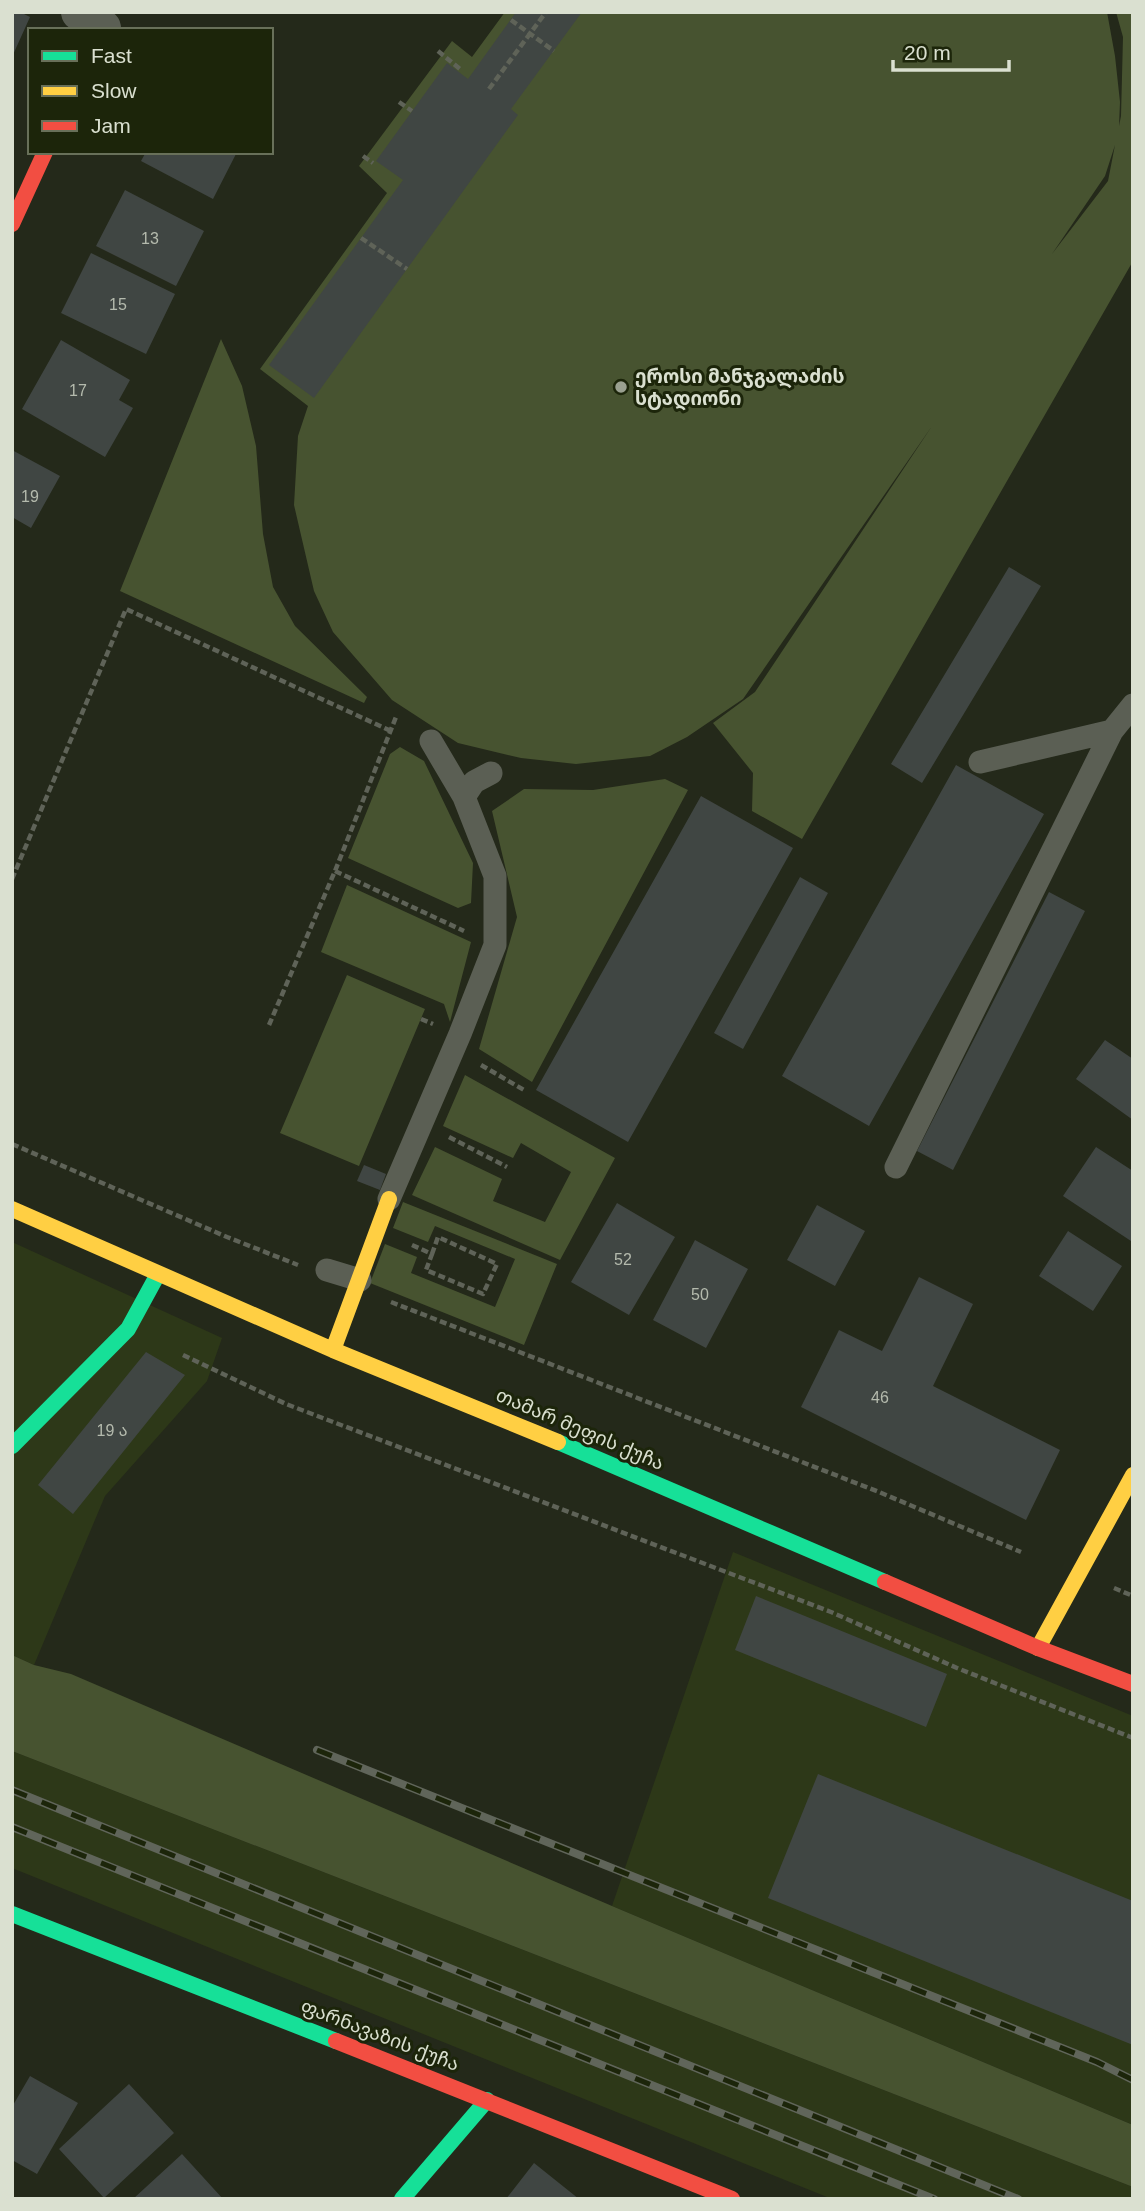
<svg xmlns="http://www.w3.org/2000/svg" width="1145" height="2211" font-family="Helvetica,'Noto Sans Georgian',sans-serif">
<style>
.built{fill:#2d3818}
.green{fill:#475330;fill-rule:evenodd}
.building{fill:#404643}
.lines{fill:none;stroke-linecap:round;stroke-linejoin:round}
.path{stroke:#5f6358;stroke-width:4.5;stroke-dasharray:7 3.5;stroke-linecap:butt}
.lane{stroke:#5b5f54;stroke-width:23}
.street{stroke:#5b5f54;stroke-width:38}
.fast{stroke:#16e098;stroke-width:16}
.slow{stroke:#ffcf43;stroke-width:16}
.jam{stroke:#f24e42;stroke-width:16}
.rail-casing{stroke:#60655a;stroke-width:8}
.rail{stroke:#1c250a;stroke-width:5;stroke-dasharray:16;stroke-linecap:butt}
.poi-dot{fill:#9aa090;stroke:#1c250a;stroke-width:2.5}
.labels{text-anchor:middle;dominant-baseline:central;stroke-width:6;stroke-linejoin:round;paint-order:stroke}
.number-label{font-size:16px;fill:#b4baad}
.poi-label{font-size:19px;font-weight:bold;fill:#dae0d0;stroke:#1c250a;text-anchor:start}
.street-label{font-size:19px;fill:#dae0d0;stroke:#1c250a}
</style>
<rect width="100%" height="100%" fill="#24291a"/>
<path class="built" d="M12,1242l210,96 -15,43 -102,115 -71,169 -22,-10z
M733,1552l400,164v409l-521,-219z
M12,1751l1121,436v12h-301l-820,-331z"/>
<path class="green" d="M505,12h602l8,44 5,46 -1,24 2,-10 2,-79 -7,-25h17v249l-331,578 -50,-28 1,-38 -40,-50 42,-31 177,-266 -189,273 -56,38 -37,19 -74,8 -55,-6 -63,-15 -66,-43 -59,-68 -19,-41 -20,-86 4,-69 10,-30 -48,-37 127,-176 -28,-27 93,-125 20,16zM1115,145l-7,36 -56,73 53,-78z
M221,339l21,47 14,60 7,88 10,53 22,39 72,71 -3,6 -244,-112z
M400,747l24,14 49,102 -2,40 -13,5 -110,-50 42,-104z
M665,779l23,11 -156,292 -53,-33 38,-132 -25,-106 32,-22 69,1z
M347,885l124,57 -21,80 -6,-18 -123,-52z
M347,975l78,34 -66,157 -79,-33z
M465,1075l150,83 -55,102 -148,-65 23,-48 67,32 -9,22 52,21 26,-50 -50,-29 -8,15 -70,-32z
M403,1202l154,62 -33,81 -154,-62 15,-39 32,13 -6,16 84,34 20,-48 -80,-33 -7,16 -35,-14z
M12,1655l22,10 37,9 541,232 521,219v62l-1121,-436z"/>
<path class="building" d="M12,12h8l10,5 -18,40z
M516,12h66l-71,97 7,6 -204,283 -45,-33 134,-185 -27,-19 71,-98 21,16z
M146,152h91l-24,47 -72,-38z
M125,190l79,41 -28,55 -80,-40z
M91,253l84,41 -29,60 -85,-41z
M61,340l69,40 -11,20 14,8 -28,49 -83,-48z
M12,450l48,26 -29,52 -19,-11z
M1009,567l32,19 -119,197 -31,-19z
M956,765l88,49 -175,312 -87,-50z
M701,796l92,52 -165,294 -92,-52z
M800,877l28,16 -85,156 -29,-16z
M1049,892l36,19 -132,259 -36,-19z
M1105,1040l28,19v61l-57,-41z
M1096,1147l37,24v67l-2,3 -68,-45z
M364,1165l22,9 -6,16 -23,-9z
M617,1203l58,34 -46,78 -58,-33z
M817,1205l48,26 -30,55 -48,-26z
M1068,1231l54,35 -29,45 -54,-35z
M695,1240l53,29 -42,79 -53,-28z
M919,1277l54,27 -40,82 127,64 -34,70 -225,-113 38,-77 43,21z
M146,1352l39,23 -112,139 -35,-29z
M756,1596l191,78 -21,53 -191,-77z
M818,1774l315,127v144l-365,-147z
M30,2076l48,27 -41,71 -25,-14v-53z
M129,2084l45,49 -70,65 -45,-49z
M182,2154l41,45h-90z
M534,2163l45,36h-73z"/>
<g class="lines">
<path class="path" d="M511,20l43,31
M438,51l22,18
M489,89l57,-77
M399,102l13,9
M363,156l10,7
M361,238l46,31
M335,871l129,60
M12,879l114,-270 265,122
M421,1019l12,5
M269,1025l66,-154 61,-154
M481,1065l43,25
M449,1137l58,30
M12,1144l215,93 71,28
M412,1245l20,9 -6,16 57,24 14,-30 -59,-27 -6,17
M391,1302l488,190 142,60
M183,1355l103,49 545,208 126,56 176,70
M1114,1588l19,8"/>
<path class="lane" d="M431,741l33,56
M980,762l132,-31
M896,1167l216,-436 21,-26
M389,1199l71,-165 35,-89v-69l-31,-79 10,-15 17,-9
M327,1270l33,10"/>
<path class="street" d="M80,12l22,16"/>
<path class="fast" d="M558,1442l327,140
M12,1446l116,-117 30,-55
M12,1914l324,127
M402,2199l85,-99"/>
<path class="slow" d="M12,1209l321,141 225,92
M333,1350l56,-151
M1038,1648l95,-173"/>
<path class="jam" d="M12,224l33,-72
M885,1582l153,66 95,36
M336,2041l396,158"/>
<g class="rail-casing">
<path id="rail" d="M317,1750l780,312 36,18
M12,1790l1006,409
M12,1827l922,372"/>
</g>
<use href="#rail" class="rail"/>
</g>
<circle class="poi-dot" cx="621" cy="387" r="7"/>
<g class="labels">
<g class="number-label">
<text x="150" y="238">13</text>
<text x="118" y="304">15</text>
<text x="78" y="390">17</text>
<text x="30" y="496">19</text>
<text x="623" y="1259">52</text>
<text x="700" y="1294">50</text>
<text x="880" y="1397">46</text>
<text x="112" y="1430">19 ა</text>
</g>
<g class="poi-label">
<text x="635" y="376">ეროსი მანჯგალაძის<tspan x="635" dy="22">სტადიონი</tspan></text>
</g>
<g class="street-label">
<text transform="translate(580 1429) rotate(23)">თამარ მეფის ქუჩა</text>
<text transform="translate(380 2035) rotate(21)">ფარნავაზის ქუჩა</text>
</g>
</g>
<rect width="1145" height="2211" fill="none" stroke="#dae0d0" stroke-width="28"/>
<rect x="28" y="28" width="245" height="126" fill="#1c250a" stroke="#687059" stroke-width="2"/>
<rect x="42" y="51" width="35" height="10" fill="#16e098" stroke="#687059" stroke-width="2"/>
<text x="91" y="63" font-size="21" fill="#dae0d0">Fast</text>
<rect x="42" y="86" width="35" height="10" fill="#ffcf43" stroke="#687059" stroke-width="2"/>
<text x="91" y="98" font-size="21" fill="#dae0d0">Slow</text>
<rect x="42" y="121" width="35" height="10" fill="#f24e42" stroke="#687059" stroke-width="2"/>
<text x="91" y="133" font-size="21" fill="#dae0d0">Jam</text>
<path d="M893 60v10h116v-10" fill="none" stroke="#dae0d0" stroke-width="3.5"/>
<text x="904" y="60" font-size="21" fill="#dae0d0" stroke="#1c250a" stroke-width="5" paint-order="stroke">20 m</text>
</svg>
